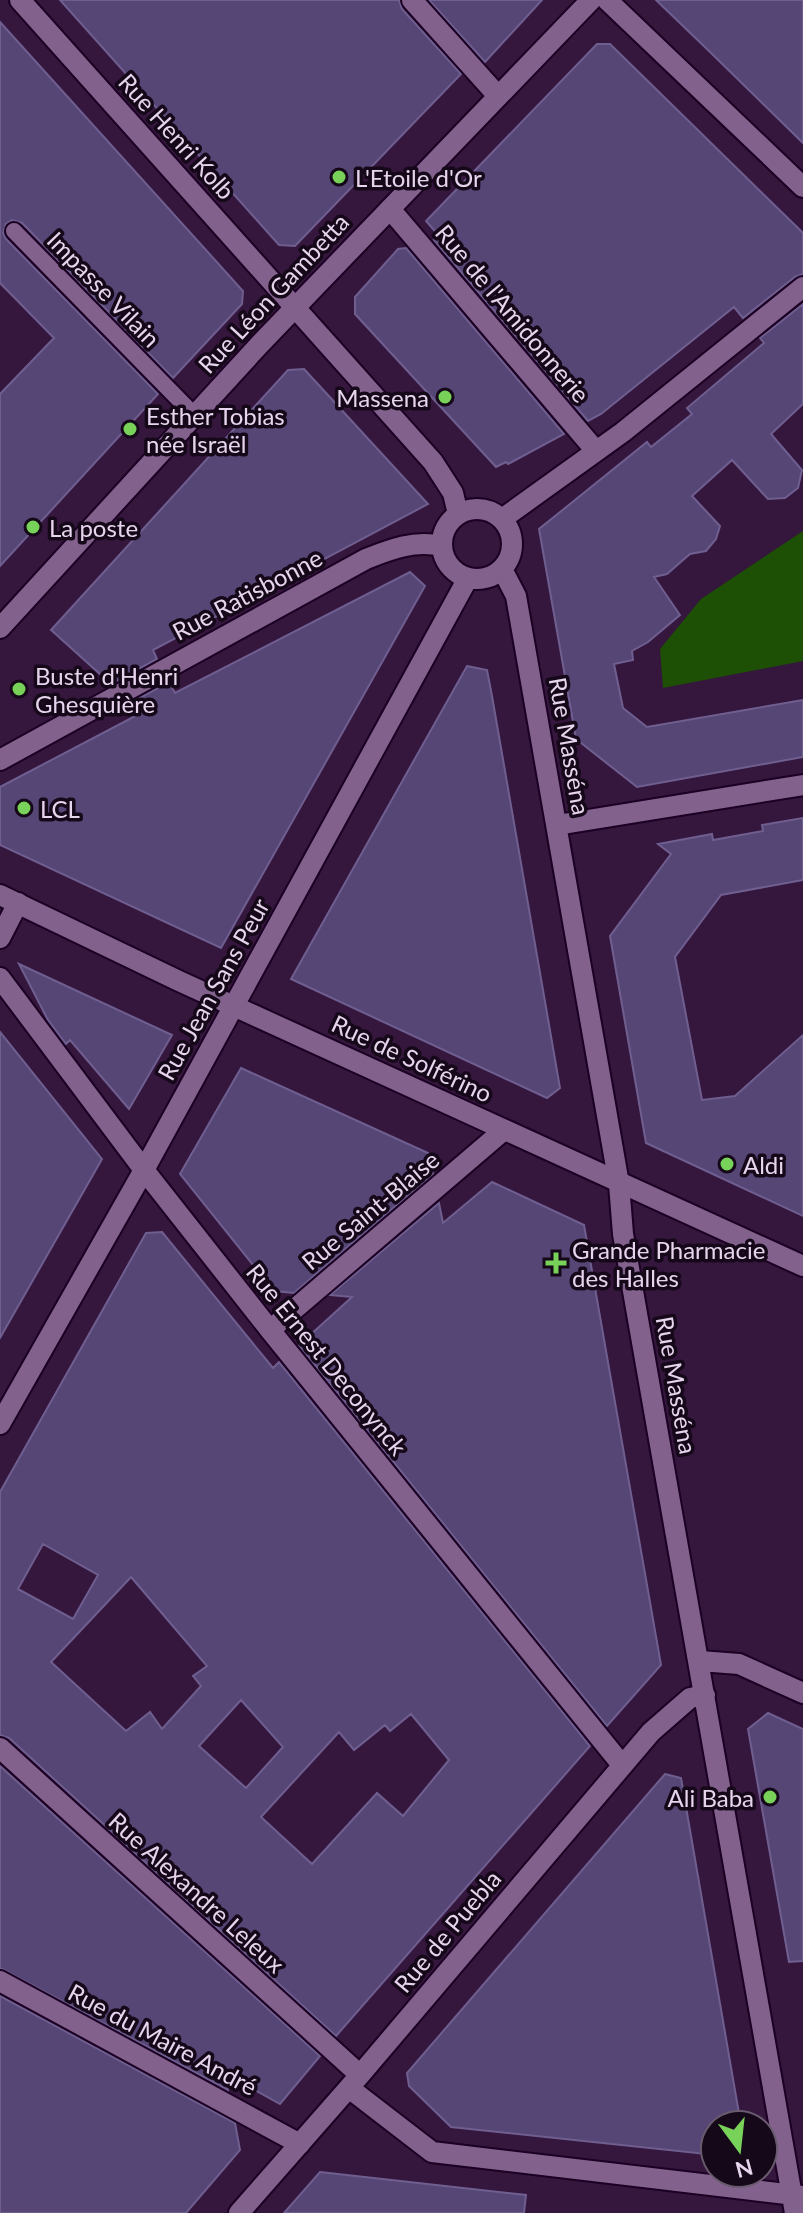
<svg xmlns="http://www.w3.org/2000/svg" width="803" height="2213" font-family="Lato,sans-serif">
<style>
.green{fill:#1d4f05}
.building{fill:#564675;stroke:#6f5f90;stroke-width:2;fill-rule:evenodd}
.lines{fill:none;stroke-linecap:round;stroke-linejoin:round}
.service-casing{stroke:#1b0023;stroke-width:20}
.pedestrian-casing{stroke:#1b0023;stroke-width:24}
.minor-casing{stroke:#1b0023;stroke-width:24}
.tertiary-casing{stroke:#1b0023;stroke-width:24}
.secondary-casing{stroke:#1b0023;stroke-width:24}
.service{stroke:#83618d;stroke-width:16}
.pedestrian{stroke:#83618d;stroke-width:20}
.minor{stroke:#83618d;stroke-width:20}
.tertiary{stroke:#83618d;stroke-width:20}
.secondary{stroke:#83618d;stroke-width:20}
.poi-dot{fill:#78d259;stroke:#150819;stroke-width:3}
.labels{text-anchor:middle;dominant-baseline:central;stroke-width:7;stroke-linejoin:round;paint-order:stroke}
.street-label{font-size:24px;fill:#e7d4ed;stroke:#150819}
.poi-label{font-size:24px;fill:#e7d4ed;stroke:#150819;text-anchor:start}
</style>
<rect width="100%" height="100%" fill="#35163d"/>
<path class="green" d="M803,531v130l-140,27 -3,-39 41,-50z"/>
<path class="building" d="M60,0h339l3,9 59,65 -166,172 -16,-1z
M429,0h113l-57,62z
M656,0h147v143l-94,-92z
M0,22l243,269 -1,13 -69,74 -151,-155 -10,-3 -6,4 -3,9 3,6 152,155 -158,172v-172l54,-56 -54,-55z
M597,44h13l193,189v41l-8,3 -52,41 -9,-11 -133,107 -13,7 -154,-181 7,-2 -15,-17z
M406,248l158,186 -56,30 -2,-2 -10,5 -141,-153v-17l43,-48z
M803,304v100l-32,30 31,36 -4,18 -13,10 -17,1 -36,-39 -40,36 28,30 -4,13 -10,12 -16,3 -23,20 -13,3 26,38 -32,27 -16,9 1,9 -19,4 9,44 24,19 156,-27v57l-166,30 -61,-48 -37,-210 108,-87 4,5 41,-33 -5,-6 77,-65 -4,-5z
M304,369l124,135 -275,146 4,9 -46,25 -60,-54 237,-260z
M410,572l15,14 -204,362 -221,-103v-58l143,-75 -11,-10 37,-20 6,11z
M467,666l20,4 5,26 68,392 -13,10 -256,-119z
M803,818v62l-82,15 -46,62 27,143 33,-4 68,-61v181l-157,-73 -36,-207 61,-82 -13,-10 54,-10 1,6 50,-9 -1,-6z
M19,964l153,71 -43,74 -59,-69 -4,4 -18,-24z
M0,1032l102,127 -102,179z
M241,1068l187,85 5,21 -139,119 -20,-2 -94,-117z
M492,1182l92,43 77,440 -54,61 -308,-381 53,-48 -22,-2 109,-92 4,20z
M162,1232l111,136 6,-6 311,384 -254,290 -327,-298 -9,-3v-243l146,-259zM43,1544l55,31 -25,44 -55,-30zM131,1577l76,89 -14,10 8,10 -39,43 -12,-17 -24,19 -75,-69zM241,1700l42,47 -37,41 -47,-42zM411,1714l38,46 -46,56 -26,-23 -65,71 -51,-47 78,-85 15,18 31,-25 5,6z
M768,1713l35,16v232l-14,1 -41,-233z
M0,1766l320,290 -40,48 -54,-30 2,16 -228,-122z
M665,1774l16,4 60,347h-26v30l-264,-28 -42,-41 -2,-13z
M0,1996l235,127 5,27 -54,63h-186z
M320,2172l206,23 -2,18h-240z"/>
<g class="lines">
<g class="service-casing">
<path id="service" d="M14,231l180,184"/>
</g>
<g class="pedestrian-casing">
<path id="pedestrian" d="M412,0l86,96"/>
</g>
<g class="minor-casing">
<path id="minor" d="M20,0l413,462 20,31 5,21
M607,0l196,187
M390,209l206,242
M442 544a35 35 0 1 1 70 0a35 35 0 1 1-70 0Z
M502,519l121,-87 180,-145
M502,569l14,27 103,588 4,50 172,979
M0,760l366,-201c25,-10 48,-19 76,-13
M557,825l246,-40
M0,938l18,-35
M0,978l144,192 126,160 352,435
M270,1330l234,-200
M0,1424l144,-254 324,-592
M700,1661l39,3 64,29
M0,1748l360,327
M0,1981l300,163
M349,2088l83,64 371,44
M239,2213l121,-138 291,-343 39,-34 15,-3"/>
</g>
<g class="tertiary-casing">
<path id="tertiary" d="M0,628l260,-284 331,-344"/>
</g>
<g class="secondary-casing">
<path id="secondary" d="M0,895l179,86 624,285"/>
</g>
<use href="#service" class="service"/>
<use href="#pedestrian" class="pedestrian"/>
<use href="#minor" class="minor"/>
<use href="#tertiary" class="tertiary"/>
<use href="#secondary" class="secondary"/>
</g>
<g class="poi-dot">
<circle cx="339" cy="177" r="8"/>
<circle cx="445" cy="397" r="8"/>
<circle cx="130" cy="429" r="8"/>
<circle cx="33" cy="527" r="8"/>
<circle cx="19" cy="689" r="8"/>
<circle cx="24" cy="808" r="8"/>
<circle cx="727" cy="1164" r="8"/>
<path d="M552 1251h8v8h8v8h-8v8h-8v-8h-8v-8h8z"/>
<circle cx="770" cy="1797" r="8"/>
</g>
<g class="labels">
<g class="street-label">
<text transform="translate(177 136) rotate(48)">Rue Henri Kolb</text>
<text transform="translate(104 289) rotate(46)">Impasse Vilain</text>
<text transform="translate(273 293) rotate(-47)">Rue Léon Gambetta</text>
<text transform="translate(513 313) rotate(50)">Rue de l'Amidonnerie</text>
<text transform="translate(247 594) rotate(-28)">Rue Ratisbonne</text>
<text transform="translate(570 746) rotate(80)">Rue Masséna</text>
<text transform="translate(213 989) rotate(-61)">Rue Jean Sans Peur</text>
<text transform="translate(412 1058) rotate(25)">Rue de Solférino</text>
<text transform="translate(370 1210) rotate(-40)">Rue Saint-Blaise</text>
<text transform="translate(327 1359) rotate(51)">Rue Ernest Deconynck</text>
<text transform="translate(677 1385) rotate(80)">Rue Masséna</text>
<text transform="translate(197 1892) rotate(42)">Rue Alexandre Leleux</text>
<text transform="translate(447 1931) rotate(-50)">Rue de Puebla</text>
<text transform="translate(163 2039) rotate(28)">Rue du Maire André</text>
</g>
<g class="poi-label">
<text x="355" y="177">L'Etoile d'Or</text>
<text x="429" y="397" text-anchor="end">Massena</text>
<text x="146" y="415">Esther Tobias<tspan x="146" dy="28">née Israël</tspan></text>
<text x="49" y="527">La poste</text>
<text x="35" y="675">Buste d'Henri<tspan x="35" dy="28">Ghesquière</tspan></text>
<text x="40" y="808">LCL</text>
<text x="743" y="1164">Aldi</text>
<text x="572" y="1249">Grande Pharmacie<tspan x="572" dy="28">des Halles</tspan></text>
<text x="754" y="1797" text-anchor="end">Ali Baba</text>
</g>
</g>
<g transform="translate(739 2149) rotate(165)"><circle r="38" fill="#150819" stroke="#695a6e" stroke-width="2"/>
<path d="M0-6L14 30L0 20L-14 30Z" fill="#78d259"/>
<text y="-12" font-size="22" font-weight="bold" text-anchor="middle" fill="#e7d4ed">N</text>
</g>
</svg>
